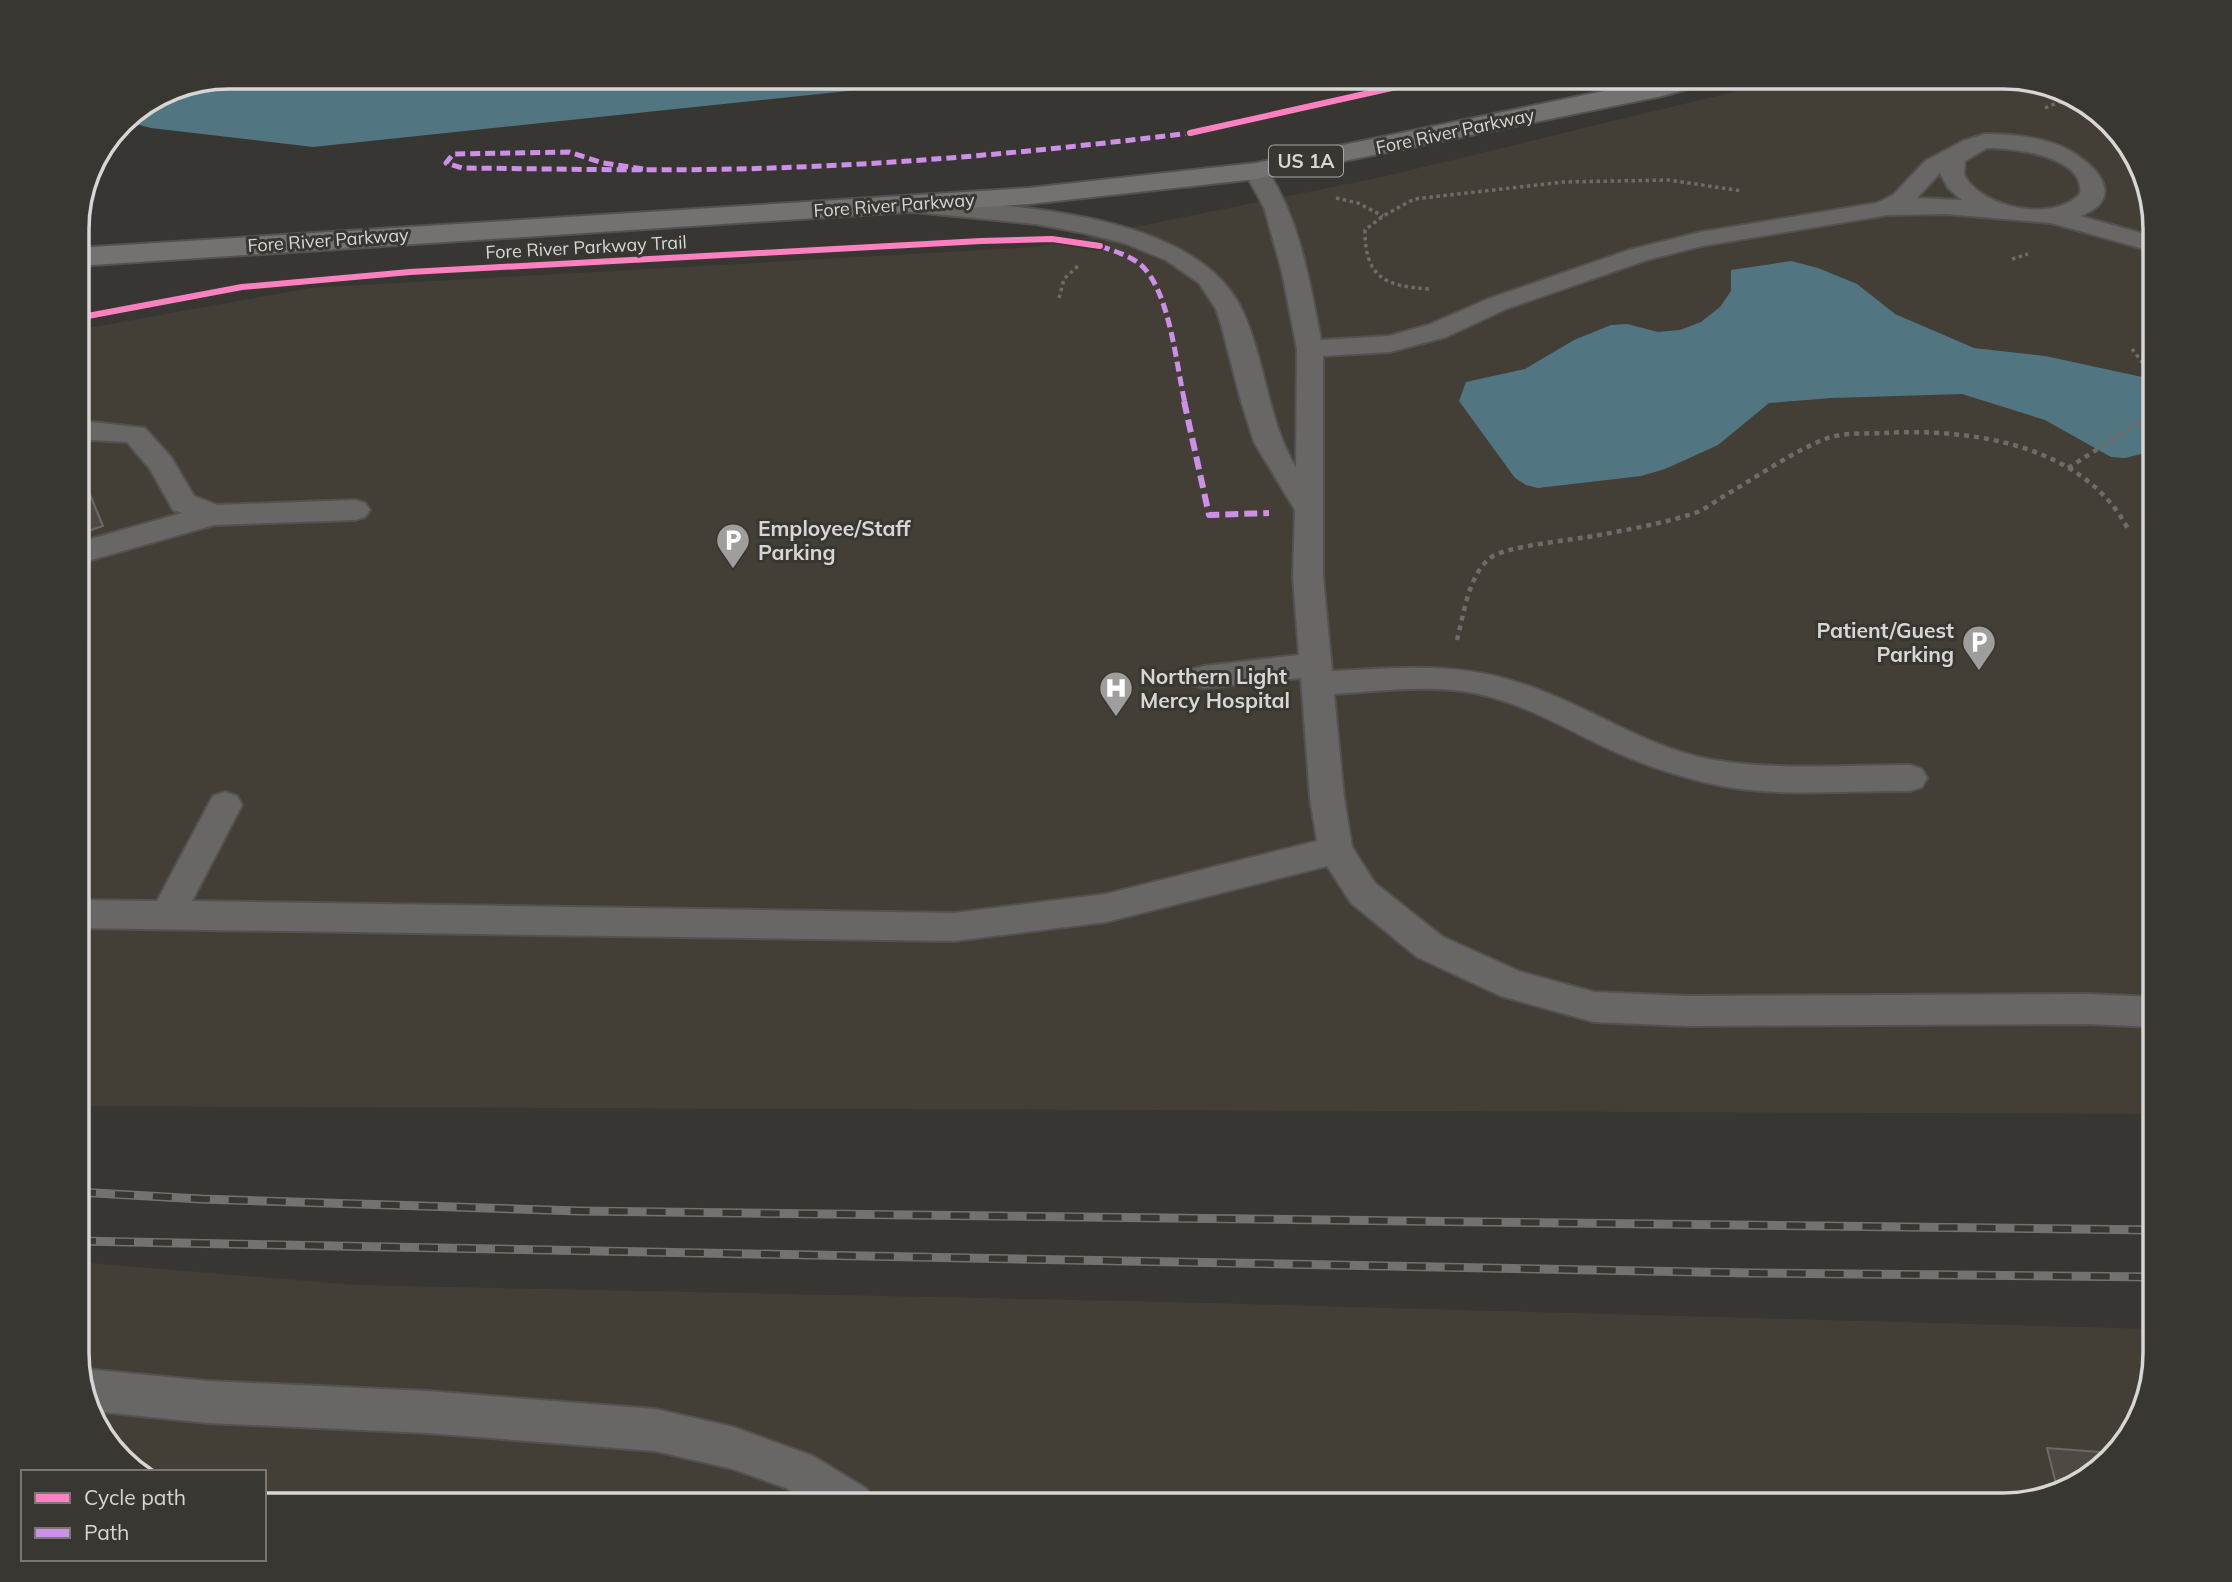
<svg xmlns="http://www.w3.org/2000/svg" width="2232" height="1582" font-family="Mulish,sans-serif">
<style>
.built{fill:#433f36}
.water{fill:#517681}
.building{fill:#4f4944;stroke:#6b6967;stroke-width:2}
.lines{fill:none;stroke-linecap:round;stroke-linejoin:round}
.lane-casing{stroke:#545250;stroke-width:4}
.primary-casing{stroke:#545250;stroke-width:4}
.path-far1{stroke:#6e6c6a;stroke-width:3.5;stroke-dasharray:3.5 3.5;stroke-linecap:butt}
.path{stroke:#6e6c6a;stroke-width:4.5;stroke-dasharray:5 5;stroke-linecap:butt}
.lane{fill:#686765;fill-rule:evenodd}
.primary{fill:#767171;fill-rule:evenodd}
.rail-casing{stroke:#73726f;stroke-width:9}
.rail{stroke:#393732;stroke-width:6;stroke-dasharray:19;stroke-linecap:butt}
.quiet-far1{stroke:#ce8fe9;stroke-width:5;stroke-dasharray:10 5;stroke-linecap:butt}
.quiet{stroke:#ce8fe9;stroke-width:6;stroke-dasharray:13 6;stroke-linecap:butt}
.cycleway-casing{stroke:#393732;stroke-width:10}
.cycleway{stroke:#ff80c0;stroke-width:6}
.labels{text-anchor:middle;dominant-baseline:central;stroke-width:6;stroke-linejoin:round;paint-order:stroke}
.far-street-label{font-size:18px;fill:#d8d6d4;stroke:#393732}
.shield{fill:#393732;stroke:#a8a6a3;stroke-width:2}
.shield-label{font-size:19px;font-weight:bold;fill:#d8d6d4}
.poi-label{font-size:21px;font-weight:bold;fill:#d8d6d4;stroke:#393732;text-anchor:start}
.rim{fill:none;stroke:#d8d6d4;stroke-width:3.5}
</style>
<rect width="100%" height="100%" fill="#383633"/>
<path class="built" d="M1795,77h208l92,31 44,54 16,67v885l-2078,-8v-776l234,-42 725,-41 346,-70z
M77,1262l279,23 814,17 985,27v24l-31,92 -54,44 -68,16h-1738v-33h-129l-38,-44 -20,-66z"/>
<path class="water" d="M230,77h751l-668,70 -162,-19 -27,-7 5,-6 43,-27z
M1791,261l27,7 39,16 38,30 79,34 71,8 97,21h13v70l-10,6 -20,5 -14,-1 -66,-37 -83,-26 -130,4 -63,5 -51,42 -53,24 -24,7 -103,12 -12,-3 -11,-7 -56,-77 7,-19 59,-13 49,-29 37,-15 16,-1 31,8 22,-2 21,-8 19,-15 11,-16v-21z"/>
<path class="building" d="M77,463l26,63 -26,9z
M2047,1448l67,5 -44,36 -12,3z"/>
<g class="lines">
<g class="lane-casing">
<path id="lane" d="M1985,134c24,0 47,2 70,10 32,11 79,52 25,72l75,21v15l-104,-29 -105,-9 -58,1 -186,31 -55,14 -141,49 -60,28 -56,15 -67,4v221l9,94c69,-3 127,-10 194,14 62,21 118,61 182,74 66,12 135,6 202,6l12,4 5,9 -5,9 -12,4c-67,-1 -140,8 -206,-9 -33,-8 -65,-19 -95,-33 -40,-19 -79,-42 -122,-53 -49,-13 -103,-5 -153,-2l10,104 8,49 23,36 68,54 78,35 73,20 94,4 399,-2 68,3v30l-68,-3 -399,2 -94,-4 -93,-26 -84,-39 -66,-54 -24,-37 -221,56 -152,19 -877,-13v-28l80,1 56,-105 12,-4 12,4 5,9 -50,96 762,12 152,-19 211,-53 -7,-43 -9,-120 -97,10 -11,-3 -5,-8 5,-8 11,-3 95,-11 -6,-78 2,-67 -41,-68 -13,-41 -20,-77 -5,-15 -17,-26 -33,-23 -42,-17 -40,-10 -49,-9 -131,-13 -9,-2 -3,-5 3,-5 9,-2c97,9 293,12 339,115 23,51 24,107 53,156l1,-119 -15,-77 -18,-65 -20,-36 4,-5h16c36,51 45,114 57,174l68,-4 39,-11 60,-26 141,-49 72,-18 176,-29 16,-8 32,-34 38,-20zM1987,148c26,0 99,8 93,46 -28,29 -98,14 -116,-19l1,-14zM1940,173l8,15 14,12 -45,-2z
M92,422l53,6 26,29 23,39 23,9 138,-5 10,3 5,7 -5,7 -10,3 -141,5 -137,39v-21l105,-30 -9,-3 -23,-41 -23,-27 -35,-2 -15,4v-18z
M86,1369l122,12 219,10 228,18 78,18 80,29 54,33 6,16h-62l-25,-17 -53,-19 -78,-18 -228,-18 -219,-10 -116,-12 -12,-39z"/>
</g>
<g class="primary-casing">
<path id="primary" d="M1672,77h42l-4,6 -48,13 -406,83 -227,25 -952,62v-18l952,-60 227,-25z"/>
</g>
<path class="path-far1" d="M2045,108l21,-9
M1336,198l22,5 25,13
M2012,259l16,-5
M1429,289c-44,-3 -64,-11 -64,-59l18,-14 31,-17 150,-17 105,-2 73,11
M1059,298l5,-19 15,-14
M2132,349l23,30"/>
<path class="path" d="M2068,468l86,-55 1,-11
M1457,640c7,-26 11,-64 33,-82 15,-12 82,-18 104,-22 32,-6 66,-12 98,-22 11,-3 22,-12 32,-18 33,-19 66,-43 101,-57 17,-7 40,-5 58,-6 87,-5 202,11 246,98"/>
<use href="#lane" class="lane"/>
<use href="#primary" class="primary"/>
<g class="rail-casing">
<path id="rail" d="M77,1192l124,7 378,12 1576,19
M77,1241l1673,32 405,4"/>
</g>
<use href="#rail" class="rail"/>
<path class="quiet-far1" d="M643,169l-40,-6 -34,-11 -116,2 -7,9 16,5c112,1 224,4 336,-1 131,-5 262,-18 392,-34
M1100,246c14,5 28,9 40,18 30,26 36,101 45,139"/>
<path class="quiet" d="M1184,401l25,114 60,-2"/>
<g class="cycleway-casing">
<path id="cycleway" d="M1190,133l251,-56
M77,318l165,-31 168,-15 571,-31 71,-2 48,7"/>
</g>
<use href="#cycleway" class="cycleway"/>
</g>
<defs>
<g id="parking-pin" transform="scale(1.75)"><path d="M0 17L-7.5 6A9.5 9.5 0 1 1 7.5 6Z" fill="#a09e9c" stroke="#393732"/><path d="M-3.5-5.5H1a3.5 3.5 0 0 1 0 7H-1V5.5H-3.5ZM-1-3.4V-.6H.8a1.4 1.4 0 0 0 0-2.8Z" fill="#fff"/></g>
<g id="hospital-pin" transform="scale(1.75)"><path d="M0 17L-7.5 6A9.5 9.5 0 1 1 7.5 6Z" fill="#a09e9c" stroke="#393732"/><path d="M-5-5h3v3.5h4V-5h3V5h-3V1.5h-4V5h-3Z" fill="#fff"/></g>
</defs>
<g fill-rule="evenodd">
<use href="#parking-pin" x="733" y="540"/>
<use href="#parking-pin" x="1979" y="642"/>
<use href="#hospital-pin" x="1116" y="688"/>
</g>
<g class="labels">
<g class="far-street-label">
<text transform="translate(1455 131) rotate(-12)">Fore River Parkway</text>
<text transform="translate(894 205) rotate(-4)">Fore River Parkway</text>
<text transform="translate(328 240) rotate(-4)">Fore River Parkway</text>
<text transform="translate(586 247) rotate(-3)">Fore River Parkway Trail</text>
</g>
<rect class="shield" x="1269" y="145.5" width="74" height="31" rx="5"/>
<g class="shield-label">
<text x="1306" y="161">US 1A</text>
</g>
<g class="poi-label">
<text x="758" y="528">Employee/Staff<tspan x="758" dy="24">Parking</tspan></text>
<text x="1954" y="630" text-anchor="end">Patient/Guest<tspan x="1954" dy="24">Parking</tspan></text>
<text x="1140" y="676">Northern Light<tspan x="1140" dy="24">Mercy Hospital</tspan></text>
</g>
</g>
<path d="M0 0H2232V1582H0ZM229 89H2003A140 140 0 0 1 2143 229V1353A140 140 0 0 1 2003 1493H229A140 140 0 0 1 89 1353V229A140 140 0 0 1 229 89Z" fill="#393732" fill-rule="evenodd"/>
<path class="rim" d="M229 89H2003A140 140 0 0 1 2143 229V1353A140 140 0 0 1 2003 1493H229A140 140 0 0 1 89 1353V229A140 140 0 0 1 229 89Z"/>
<rect x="21" y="1470" width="245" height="91" fill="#393732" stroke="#797773" stroke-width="2"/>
<rect x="35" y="1493" width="35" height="10" fill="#ff80c0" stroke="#797773" stroke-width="2"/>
<text x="84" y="1505" font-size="21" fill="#d8d6d4">Cycle path</text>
<rect x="35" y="1528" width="35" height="10" fill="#ce8fe9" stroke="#797773" stroke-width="2"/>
<text x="84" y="1540" font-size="21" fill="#d8d6d4">Path</text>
</svg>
